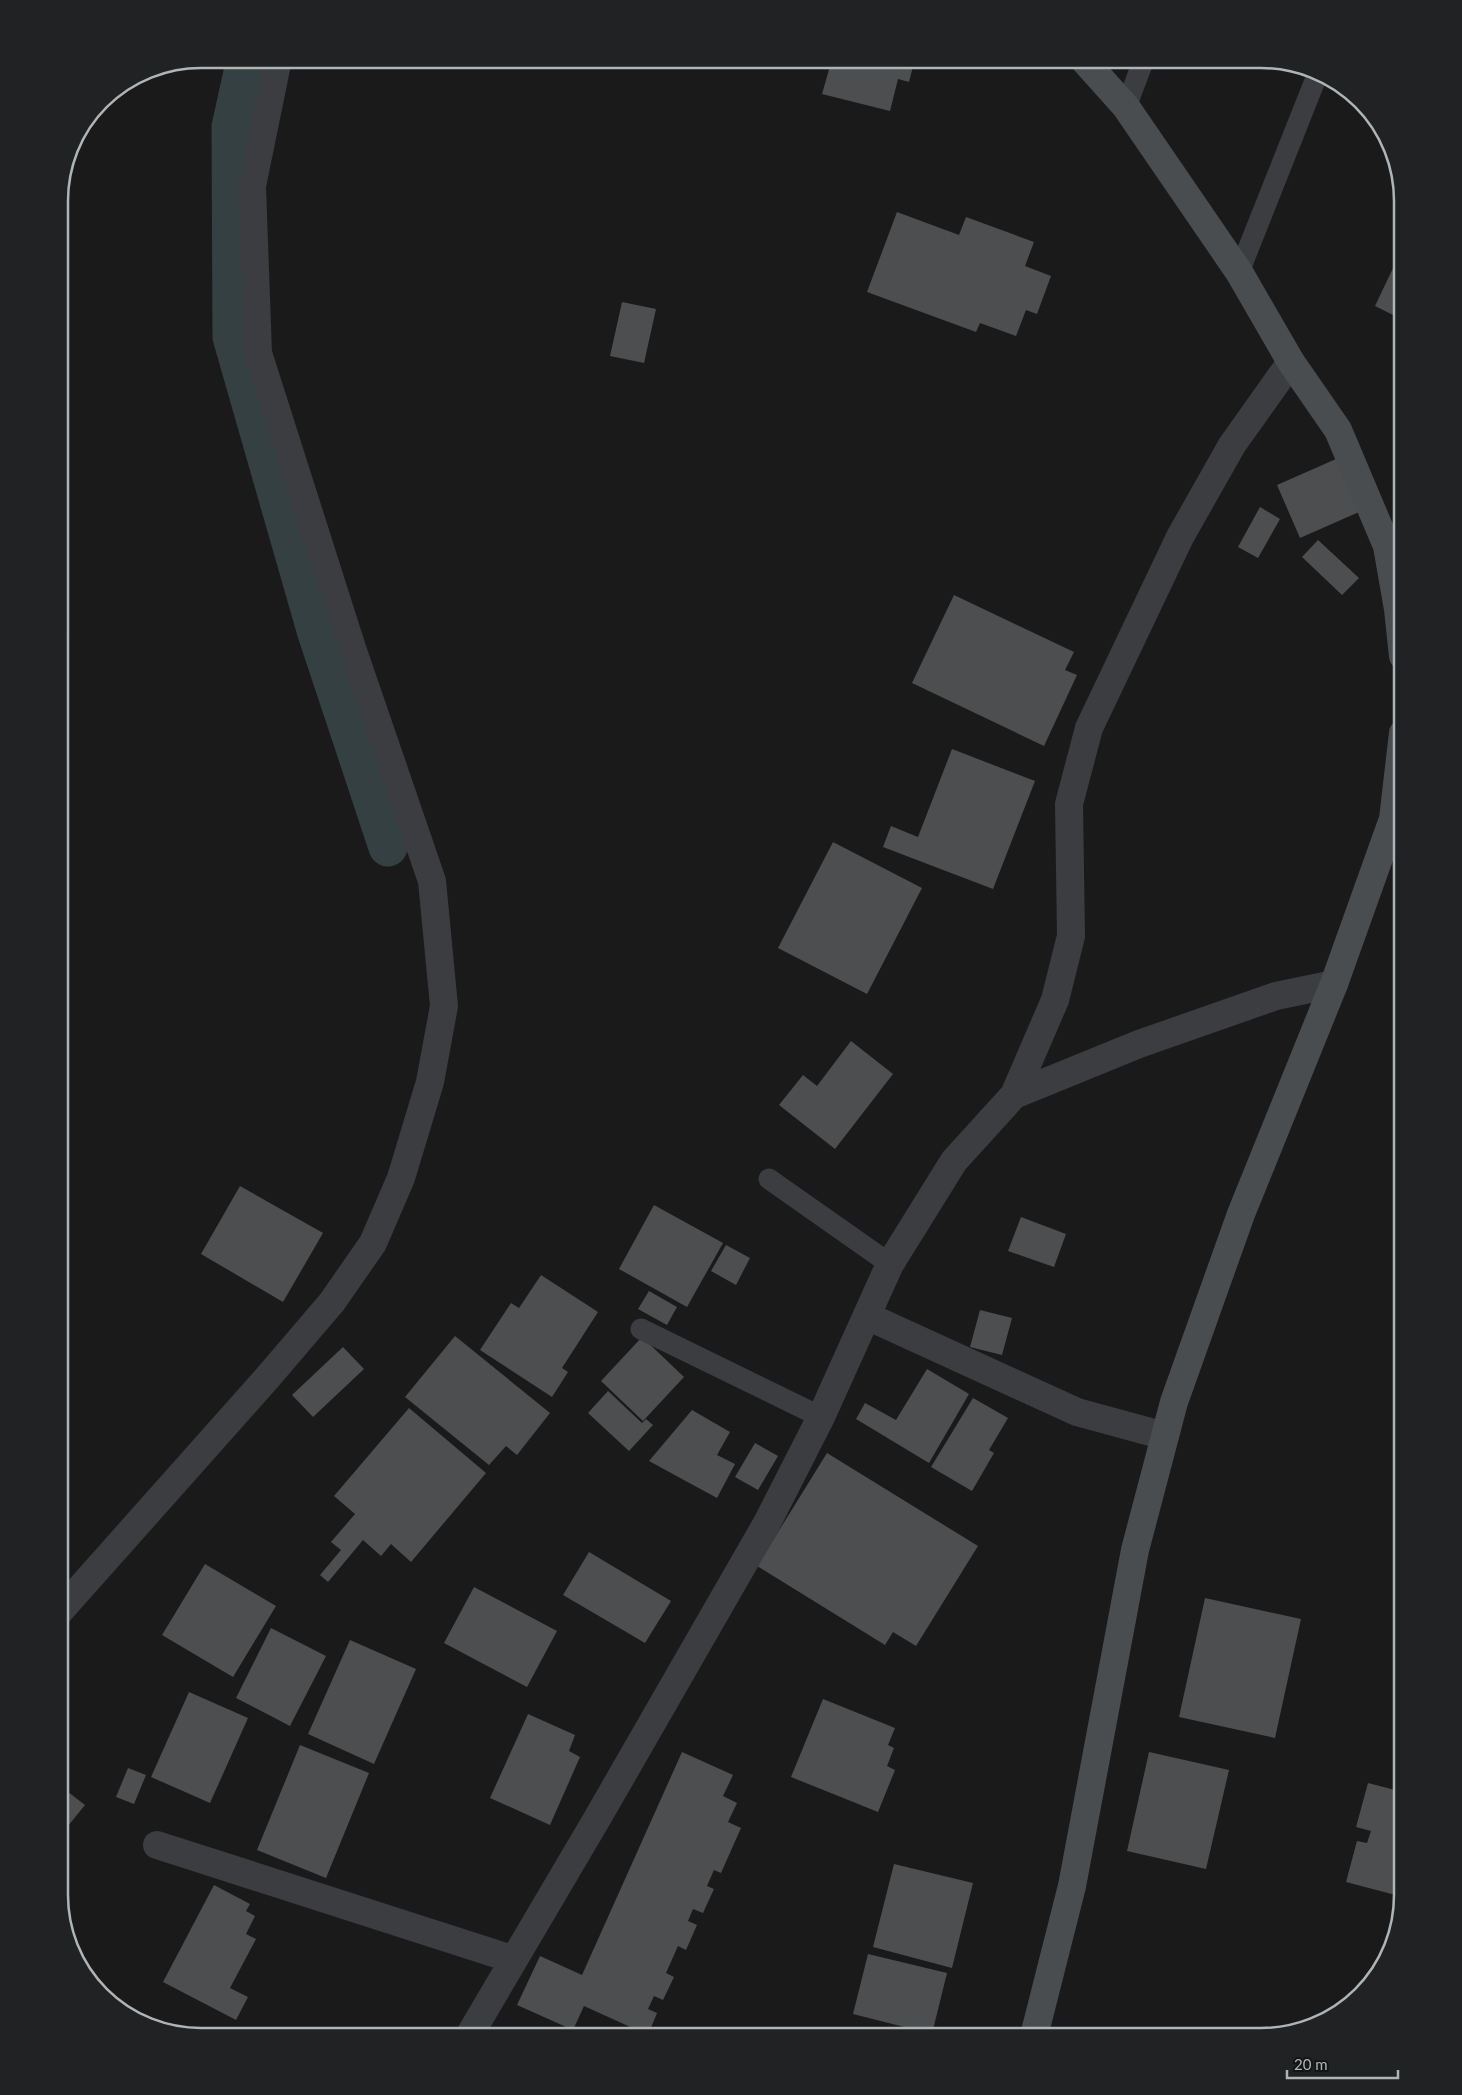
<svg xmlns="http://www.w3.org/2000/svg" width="1462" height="2095" font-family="Lato,sans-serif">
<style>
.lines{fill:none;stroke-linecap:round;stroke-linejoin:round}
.canal{stroke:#354043;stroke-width:39}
.building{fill:#4c4e50}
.service{stroke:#3b3d40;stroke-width:21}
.minor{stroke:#3b3d40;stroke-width:28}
.secondary{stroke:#494d50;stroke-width:28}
.rim{fill:none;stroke:#aeb5b9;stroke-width:2.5}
</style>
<rect width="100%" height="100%" fill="#1a1a1b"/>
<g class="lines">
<path class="canal" d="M246,59l-15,68 1,210 84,293 72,217"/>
</g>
<path class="building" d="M832,59h83l-6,23 -11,-3 -8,32 -68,-17z
M897,212l62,23 7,-18 68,25 -9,24 26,10 -14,38 -11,-4 -10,26 -36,-13 -4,9 -109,-40z
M1403,247v73l-28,-14z
M622,302l34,7 -12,54 -34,-7z
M1336,459l23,53 -59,26 -23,-53z
M1260,507l20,12 -22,39 -20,-11z
M1318,540l41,38 -17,17 -40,-38z
M954,595l120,57 -9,18 12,5 -33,71 -132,-63z
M952,749l83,32 -42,108 -110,-42 8,-21 27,11z
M833,842l89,46 -55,106 -89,-46z
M851,1041l42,33 -58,75 -56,-44 24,-30 14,11z
M240,1186l83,47 -40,69 -82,-48z
M654,1205l69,38 -36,64 -68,-38z
M1021,1217l45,17 -12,33 -46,-16z
M726,1245l24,13 -14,27 -25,-14z
M541,1275l57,37 -36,56 6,4 -16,25 -72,-47 31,-47 8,5z
M649,1291l28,16 -10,18 -29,-16z
M980,1310l32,8 -10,37 -32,-8z
M455,1336l95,77 -33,42 -11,-9 -17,19 -84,-68z
M642,1337l42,40 -41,44 -42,-40z
M343,1347l21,22 -51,48 -21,-22z
M927,1369l42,25 -40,69 -73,-44 9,-16 31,17z
M608,1391l34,32 4,-4 7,6 -24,26 -41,-38z
M973,1398l35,20 -19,32 5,3 -22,38 -41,-24z
M409,1408l77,65 -75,89 -20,-18 -10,12 -18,-16 -35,42 -8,-7 21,-25 -10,-8 24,-28 -21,-18z
M692,1410l38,22 -13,23 18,9 -18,34 -68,-37z
M755,1443l23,13 -20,34 -23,-13z
M827,1453l151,93 -62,100 -23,-14 -8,13 -128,-79z
M589,1552l82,49 -26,42 -82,-48z
M205,1564l71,42 -43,71 -71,-42z
M474,1587l83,44 -30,56 -83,-44z
M1205,1598l96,21 -26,119 -96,-21z
M271,1628l55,28 -36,70 -54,-28z
M350,1640l66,29 -42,95 -66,-30z
M189,1692l59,26 -38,85 -59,-26z
M823,1699l72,29 -7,17 6,3 -7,18 8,4 -17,42 -87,-35z
M528,1714l47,21 -6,16 11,6 -30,68 -60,-27z
M300,1745l69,28 -43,105 -69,-28z
M682,1752l51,23 -10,21 14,7 -9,19 13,6 -20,45 -7,-3 -7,16 7,3 -11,24 -10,-4 -5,12 9,4 -11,25 -8,-4 -12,27 8,4 -11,23 -9,-4 -6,13 9,4 -9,22 -64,-29 -11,24 -56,-25 23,-49 42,19z
M1149,1752l80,18 -23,99 -79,-18z
M128,1768l18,7 -12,29 -18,-7z
M1368,1783l35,9v105l-57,-15 11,-41 10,2 4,-12 -15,-4z
M59,1785l26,20 -26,32z
M894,1864l79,19 -21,85 -79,-21z
M214,1885l36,19 -4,7 9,5 -9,18 10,5 -26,49 18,9 -12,23 -73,-38z
M868,1954l79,19 -15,61 -79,-20z
M123,2011l22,10v1l-16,-5z
M508,2030l14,6h-17z"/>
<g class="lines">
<path class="service" d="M1126,107l18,-48
M1239,272l79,-199
M769,1179l121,85
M641,1329l180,88"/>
<path class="minor" d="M1014,1095l41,-95 16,-64 -2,-132 20,-76 91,-191 52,-92 59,-83
M867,1316l210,96 88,24
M59,1612l209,-235 64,-75 41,-59 28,-65 29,-96 14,-76 -12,-125 -80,-233 -94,-295 -6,-167 26,-127
M157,1845l355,114
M469,2036l129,-219 169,-294 54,-106 69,-153 64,-103 60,-66 125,-51 137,-48 58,-12"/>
<path class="secondary" d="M1083,59l43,48 113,165 52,90 47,68 49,116 11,63 5,47
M1034,2036l38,-150 63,-336 39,-148 67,-188 93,-230 59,-165 10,-86"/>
</g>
<path d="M0 0H1462V2095H0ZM201 68H1261A133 133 0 0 1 1394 201V1895A133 133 0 0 1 1261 2028H201A133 133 0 0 1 68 1895V201A133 133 0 0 1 201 68Z" fill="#212223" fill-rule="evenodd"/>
<path class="rim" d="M201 68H1261A133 133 0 0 1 1394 201V1895A133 133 0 0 1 1261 2028H201A133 133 0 0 1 68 1895V201A133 133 0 0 1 201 68Z"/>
<path d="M1287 2070v8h111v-8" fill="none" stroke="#aeb5b9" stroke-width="2.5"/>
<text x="1294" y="2070" font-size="15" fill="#aeb5b9" stroke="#151516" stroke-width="4" paint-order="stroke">20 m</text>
</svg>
